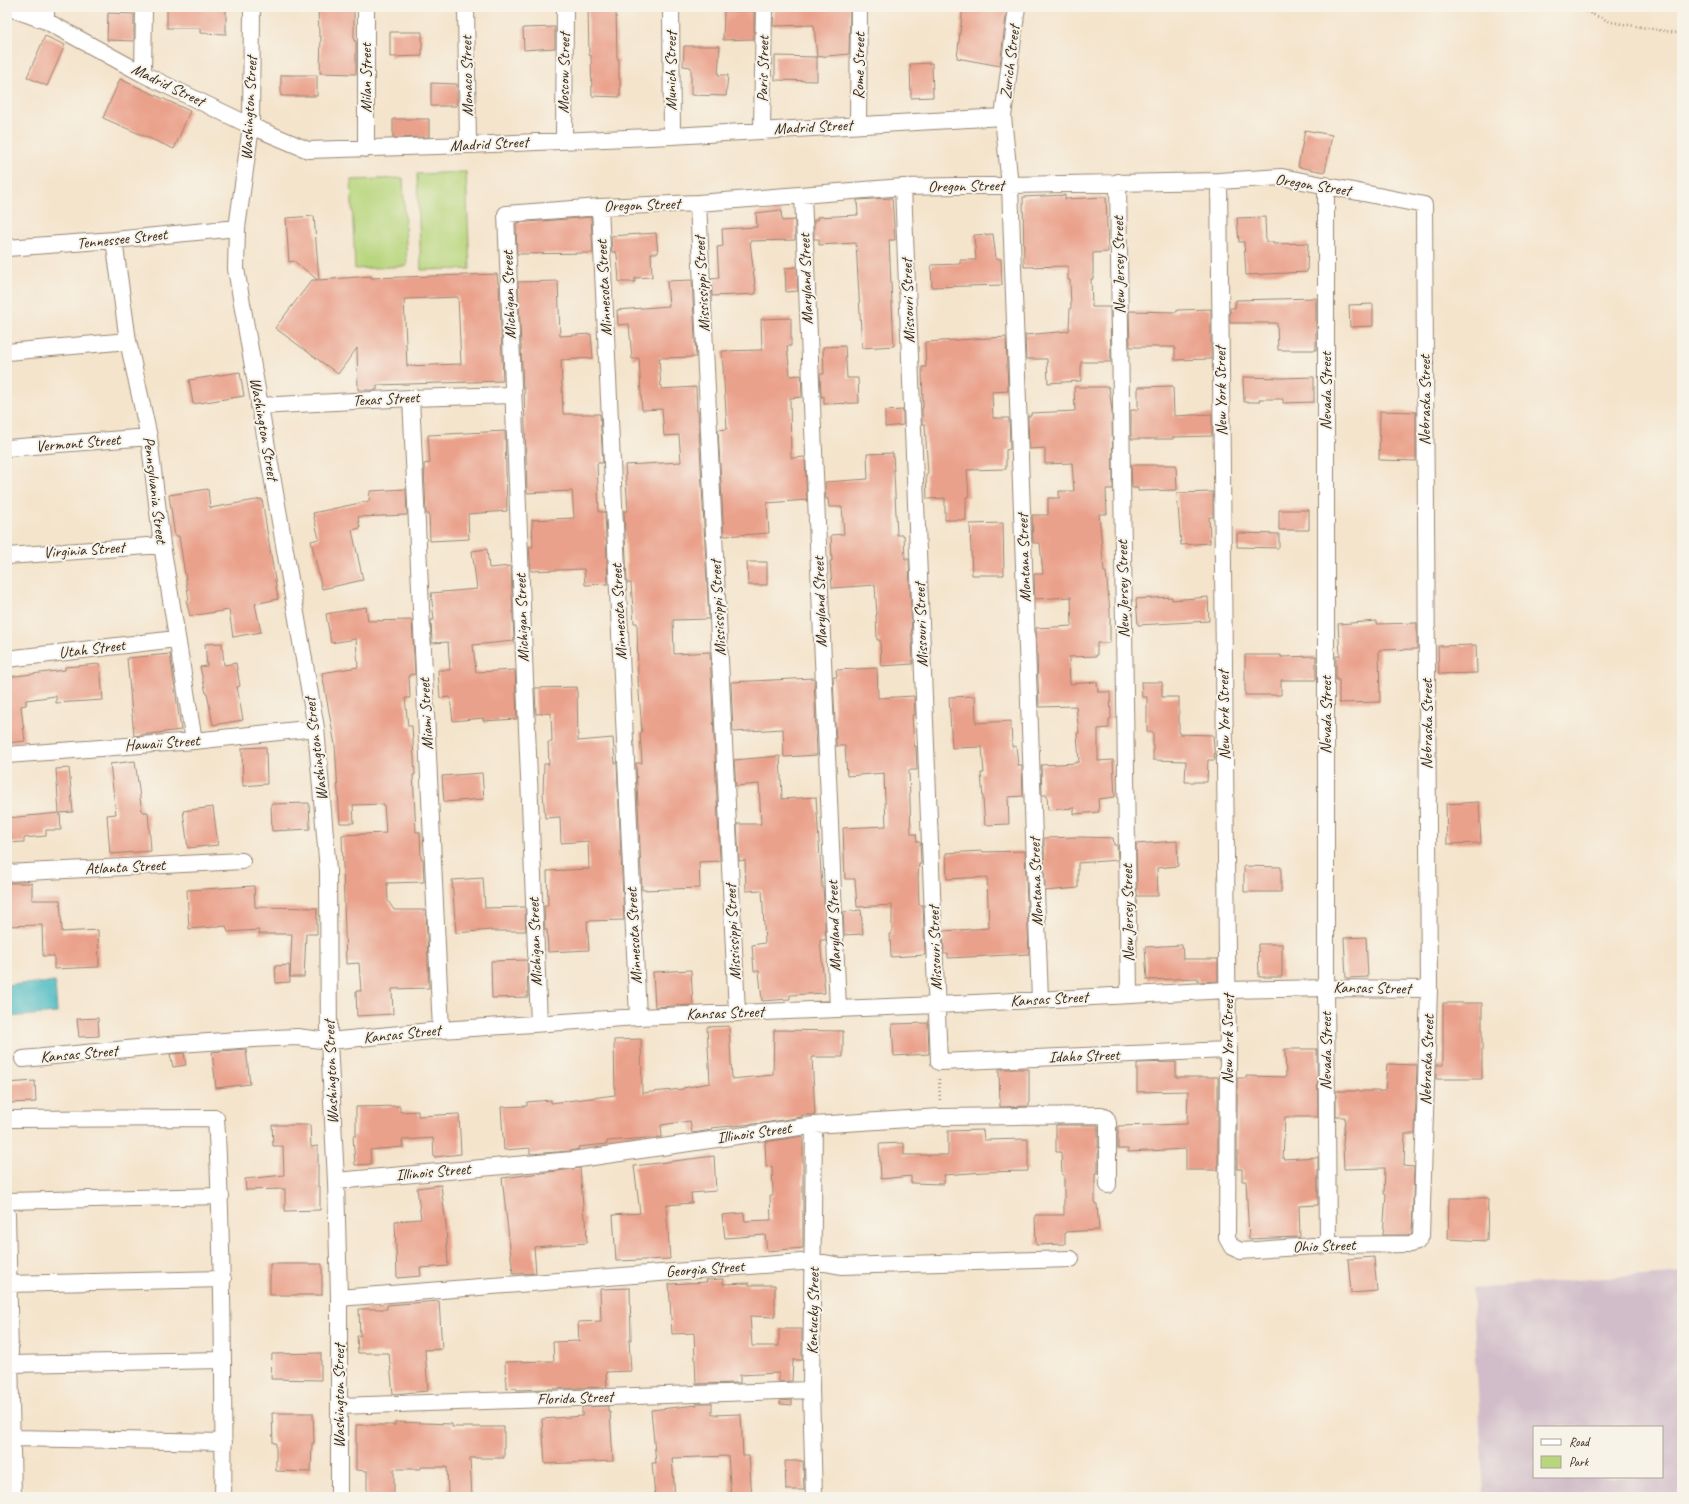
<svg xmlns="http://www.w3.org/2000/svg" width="1689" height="1504" font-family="Caveat,sans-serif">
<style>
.industrial{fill:#d1bdc9;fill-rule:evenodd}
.green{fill:#b8d67d;stroke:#7a804e}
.water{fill:#4cbbc3;stroke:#447270}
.building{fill:#eaa18b;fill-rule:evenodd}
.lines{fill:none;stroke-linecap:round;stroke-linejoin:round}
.street-casing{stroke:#988775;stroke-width:18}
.path{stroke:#988775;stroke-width:2.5;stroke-dasharray:1 3;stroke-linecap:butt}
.street{stroke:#fff;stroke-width:16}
.labels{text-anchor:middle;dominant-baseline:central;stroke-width:4;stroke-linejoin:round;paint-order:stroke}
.street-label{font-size:16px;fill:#3b2a1e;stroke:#f7f3e8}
</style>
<rect width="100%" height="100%" fill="#f7f3e8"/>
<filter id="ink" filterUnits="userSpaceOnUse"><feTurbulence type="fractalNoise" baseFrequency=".025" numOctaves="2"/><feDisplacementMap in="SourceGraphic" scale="8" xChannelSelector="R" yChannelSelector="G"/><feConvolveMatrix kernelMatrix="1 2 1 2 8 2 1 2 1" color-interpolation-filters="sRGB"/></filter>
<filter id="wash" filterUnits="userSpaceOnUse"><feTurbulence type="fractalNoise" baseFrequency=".012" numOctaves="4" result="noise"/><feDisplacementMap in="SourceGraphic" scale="16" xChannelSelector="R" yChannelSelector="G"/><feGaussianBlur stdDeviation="0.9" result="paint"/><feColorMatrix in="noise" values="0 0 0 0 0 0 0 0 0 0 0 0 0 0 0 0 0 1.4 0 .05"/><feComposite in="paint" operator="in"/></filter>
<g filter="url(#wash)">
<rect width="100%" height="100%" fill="#f4e4cc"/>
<path class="industrial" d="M1682,1272v225h-198l-12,-209zM1534,1427h128v50h-128z"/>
<path class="green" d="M466,172l4,97 -49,1 -4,-96z
M403,178l4,88 -52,3 -4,-89z"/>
<path class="water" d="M55,982l2,31 -50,4v-32z"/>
<g id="blocks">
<path class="building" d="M167,7h59v27l-26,-1v-5h-33z
M318,7h36v34h2v33l-36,-1 1,-37h-2z
M588,7h28l1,52h2v20h1v18l-28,-1 -1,-41h-2z
M774,7h76l-1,47 -32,3 -3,-32 -41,1z
M963,7l44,1 -7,58 -43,-8z
M724,11h30v28l-31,1z
M108,13l26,1v27l-27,-1z
M555,27v21l-31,2 -1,-22z
M390,32h32v24l-32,1z
M45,36l20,9 -18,41 -20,-9z
M684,46h36l-2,29h10l-2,21 -35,-1v-28l-8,-1z
M775,56l42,1v24l-42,-1z
M932,63l1,34 -22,1 -1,-34z
M281,75h36v21h-36z
M120,79l70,32 -16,38 -71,-31z
M431,83l26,1v22h-26z
M393,119h36v18l-36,1z
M1305,130l27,5 -7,37 -27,-5z
M1065,195v4l41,-2 2,55 -15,1v26h-2l1,28h18l1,55h-30v19l-33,2 -1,-24h-21l-1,-24 44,-4 1,-23h1l-1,-28h-2v-14l-44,1 -1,-70z
M892,198l3,42h-6l5,106 -32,2 -6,-105 -37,2v-6h-5v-19h4l-1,-3 41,-2 -1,-15z
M781,210l1,11 13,-1v20l-45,1 6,53 -44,2 -1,-17 8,-1 -2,-31 6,-1 -1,-17 35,-2 -1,-14z
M314,216l5,64 52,-4v2l126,-4 1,9h1l4,98 -126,4v5h-19l-1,-42 -19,26 -63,-46 37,-48h6l-24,-19 -5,1 -3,-44zM458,297l3,67 -54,2 -3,-67z
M591,217l2,36 -76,1 -1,-31z
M1265,217l1,25h7v2l35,-1 -1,29 -61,3 -2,-33h-5l-2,-24z
M656,233l2,20h-7l1,24 -17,1v4h-16l-2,-27 -1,-3h-4l-1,-16z
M993,234l3,25h5l1,26 -70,2 -1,-22 29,-1v-4h16l-2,-25z
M797,267l1,24 -12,1 -1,-24z
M692,280l4,77 -37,1 2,31 35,-2 1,24h1l11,208 -36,1 1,34 36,-2 10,209 -21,1 1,26 -58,2 -6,-127h6l-2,-30 2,-1 -4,-53 -1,-56h-3l-3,-40h-4l-3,-72h4l-3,-46 56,-3 -2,-27 -15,1 -2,-27 -20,1 -3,-52 -7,1 -3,-35 -11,1 -1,-15 52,-4 -2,-25z
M558,281l2,55 31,-2 2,24 -32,2 2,53 1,1h36l3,49h-6l2,49h6l3,72 -23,1 -1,-16 -53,2 -2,-24h4l-1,-27 42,-2 -2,-27 -45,2 -3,-105h-1l-5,-106z
M1316,298v52h-38l-1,-27h-47v-15h5l1,-8z
M1373,304v22l-23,1 -1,-22z
M1211,309v50l-36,1v-13h-45l-1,-36 48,1v-2z
M791,318v28h-4l3,30 11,-1 1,22 -12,1 1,60 14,-1 2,43 -40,3 2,30 -45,3 -6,-106 9,-1 -5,-78 40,-1 -1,-31z
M1006,337l2,54 -16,1 1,26h16l1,31 -4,1v19l-39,1 2,27h-3v23h-21v-22l-18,1 -1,-25h2l-3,-50h-3v-16h1l-1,-41h4l-1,-25z
M845,346l2,32h11l1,25 -35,1v-8l-3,1 -1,-23h4l-1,-27z
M240,372l4,24 -51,8 -4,-24z
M1243,377l39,1 32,-1v25l-31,1v-4h-23l-1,3h-15z
M1173,386l1,30 38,-2v22l-39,1v2h-42v-29h7v-23z
M1074,387h35l3,24 1,78h-7l1,25h-8l5,58h2l4,39v32h-13v13l-28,1 1,27 27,-2 1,10h12l1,27h-2v9l-11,1v32l15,-1 2,37 -17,2 1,13 -25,2v-6l-26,2 -1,-15h-5l-1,-30 35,-2v-1h3l-2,-29h2l-3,-27 -37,1 -3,-79 36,-2 -1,-29 -36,2 -1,-25h9l-3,-31h-7l-1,-28h16v-17h11v-7h15l-2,-28 -27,1v-16l-16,1 -1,-33h3v-3l44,-2z
M903,410v15l-18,2v-16z
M1380,411l36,1v49l-37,-1z
M505,431l2,80 -39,3 1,25 -39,2 -1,-27h-3l-2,-50 6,-1 -2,-28z
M893,453l4,82h7l1,24h4l4,105 -32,2 -1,-26h-3l-1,-25h1l-2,-30 -43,3 -2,-27h2l-1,-26 13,-1 -2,-27h-13l-1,-8h-2l-1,-17 43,-3 -1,-25z
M1131,465h45l1,25 -39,1v-3h-6z
M208,489l2,19 52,-9 16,100 -23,5 6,28 -28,5 -4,-27 -39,6 -4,-16h3l-10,-64h-4l-6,-41z
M406,489l1,26 -49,2 2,11 -8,2 11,50 -41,9 -11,-48 8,-2 -6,-26 56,-12 1,-10z
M1213,492v25h-4l1,26 -29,2 -4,-52z
M1279,510h30v20h-30z
M1003,523l1,52h-32l-2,-51z
M1237,533l42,1v14l-42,-1z
M487,549l2,19 22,-2 3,75 -41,4 3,27 39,-2 2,49 -34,2v-3l-30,3 -3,-24 -10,1 -2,-28h12l-2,-28 -16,1 -1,-23h3l-3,-27 46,-4 -5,-38z
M747,562h20v23h-19z
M1172,597v3l36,-3 1,24 -71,4 -2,-26z
M366,607l2,14 44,-1 3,54 -6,1 1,23h-5l3,28h4l3,49h-2l3,57h4l1,26 2,1 1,23 -37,1 1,18 6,9h32l3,78 -37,1 1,25 -36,2 -1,-25h5l-2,-28 -13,1 -4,-129 44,-2 -2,-29 -31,1 1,18h-14l-5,-78 -13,-72 36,-6 -2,-28 -25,4 -5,-29z
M1377,621v3l40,-1v26l-38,1 1,52 -41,1v-23h-3v-24h4l-2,-32z
M222,643l2,22 12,-2 4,23 -3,1 6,33 -30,5 -6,-32h-1l-6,-26 7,-1 -2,-22z
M1476,645l1,28 -38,1 -1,-28z
M170,654l11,76 -47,6 -7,-78z
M1245,655h36v2l35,-1v24h-35v15h-36z
M100,664l3,36 -47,3v-7l-30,4v5l-5,1 4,35 -18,2v-66l58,-7v-3z
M877,668l1,30 36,-2 1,19h-3l2,31h2l1,24h-8l2,64h5l1,8h3l1,22h-2l-1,13 1,28h4l2,50 -34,2 -1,-23h2v-29l-35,2 -2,-28h-10l-2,-51 43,-2 -2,-53 -37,3 -2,-30h-9l-3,-69h4l-1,-7z
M814,678l3,77 -33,2 -1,-28 -50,3 -2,-50z
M1141,682h21v15h17v37l34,1 2,25h-7l-1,22h-22l1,-21 -33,-1v-28h-6v-35h-5z
M577,687l1,54 35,-3 2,25h2l7,157 -37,1 2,29 -41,2 -1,-22h-2l-1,-24h4l-1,-35 42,-2 -1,-28 -27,2 -1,-26 -15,1 -2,-25 1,-29h5l-1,-22h4l-1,-29 -15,1 -1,-26z
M975,696l1,27 35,-2 1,26 4,-1 2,19h4l1,31 -15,1 1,27 -24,1 -4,-52h3l-2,-26 -30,1 -3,-51z
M266,747l1,37 -24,2 -1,-38z
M780,756l2,43 34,-2 6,90h1l3,53h-6l5,53 -35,2v4l-28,2 -3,-30h-5l-2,-26 13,-2 -3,-53 -16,1 -1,-31 -6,1 -2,-37h24l-2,-40 -23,2 -2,-26z
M135,761l7,51h6l3,39 -41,3 -3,-39 9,-1 -6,-50z
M69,768l4,44 -13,1 1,17h-15v6l-22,2v4l-17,1v-25l52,-5 -3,-44z
M482,773l2,26 -40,3 -2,-26z
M1479,802l2,41 -34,1 -1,-40z
M309,803l1,26 -38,2 -1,-27z
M213,807l5,38 -30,3 -5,-37z
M1080,837l33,1 1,7h3l1,15 -40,3v25l-33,3 -1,-53z
M1177,841l1,25 -21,2 1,28h-21l-1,-52z
M983,851v1l42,-1 4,103 -81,4v-4h-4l-1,-23 46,-3 -2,-51 -40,2 -1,-26z
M1244,866l37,1v25h-37z
M483,878l2,30 40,-1 1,24h-34l-1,-1 -35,3 -4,-53z
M7,883h25v17h28l2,32 36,-2 1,37 -45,2v-13h-11l-1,-31 -35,1z
M254,886l1,21 62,1v26h-11l-2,43h-14l2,-43h-33v-4l-31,2 -2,-6 -37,3 -2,-39z
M861,910l2,24 -19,1 -1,-23z
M1366,937l2,40 -22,1 -2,-40z
M1258,944h24v33h-23z
M1182,945l1,14h35v22l-20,1v-4l-51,2 -2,-33z
M527,960l1,37 -36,1 -1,-37z
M289,965l1,17 -14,1 -1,-17z
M691,970l2,35 -38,2 -2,-35z
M1443,1003h39v76h-46v-14h7z
M98,1018l1,18 -20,1 -2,-18z
M928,1023l1,31 -35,2 -2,-32z
M729,1026l3,53 41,-4 1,-45 69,1v26h-31l3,58h-13v2l-38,6 -53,5 1,2 -20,3 -2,-12 -29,4 1,12 -55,4v3l-29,3 1,2 -8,2 -41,3v-6l-26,2 -3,-43 26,-1v-4l24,-2v3l64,-8 -1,-55 27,-1 1,54 41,-4v-1l27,-5 -3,-56z
M246,1049l4,35 -34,4 -4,-36z
M1285,1049h32l1,68h-33l-2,42 35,-2v48l-19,1 1,31 -51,2 -3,-58h-4v-12h-5v-91h9v-2l40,1z
M184,1053l2,12 -13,2 -3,-13z
M1176,1062v15h42v93h-32v-21l-58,3v-3h-10v-23l69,-2 1,-33 -51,1v-29z
M1387,1064l30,1 -2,69h-10l-1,32 10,1 -2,66 -3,2h-26l3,-41h-2l1,-26 -41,1 -1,-25 2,-27h-9v-26h49z
M999,1069h30v37l-29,1z
M35,1081l1,21 -29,1v-20z
M400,1106v6l18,-1v5l41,-2 2,40 -27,3 -1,-19 -31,2 1,7 -33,3 1,14 -16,1 -2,-29h3v-29z
M272,1125h38l1,22 7,-1v41h2v23l-35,1v-22l-39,1 -1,-11 39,-4 -1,-29h-10z
M1056,1125h42v48h-3v31h2l2,26 -34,2v12l-29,1 -1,-30h29v-40h-2l-1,-23h-5z
M983,1130l1,10 44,-1v32l-44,1 -40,3v9l-33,-1v-7l-30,3 -2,-35 25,-1v12h44v-24z
M803,1136v112l-36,3 -2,-16 -40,3 -3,-23 22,-2 1,8 26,-1 -1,-24h3l-1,-30 -6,1 -1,-25z
M714,1156l2,35 -25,2 1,10 -26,2 4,54 -54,2 -3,-46 27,-2 -6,-47z
M580,1168l4,51h2l1,24 -53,4 2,26 -23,1 -11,-96z
M441,1185l5,40 2,41 -28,2 1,8 -24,2 -2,-57 26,-2 -4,-31z
M1449,1198h39l-1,43 -39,-2z
M1374,1257l3,34 -26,2 -3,-34z
M270,1264h52v31h-52z
M723,1279v5l26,-1v2h26v32l-25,-1 2,30h27v-17h23v31h-9l-1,21 -13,1v-9l-39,2v8l-44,1 -2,-51 -22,1 -3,-50 38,-2 -1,-2z
M630,1288l1,52h-2l2,31 -25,1 1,15 -90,3 -1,-2 -10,1 -1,-27 49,-1 -1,-19 26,-1 -1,-19 23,-1 -1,-32z
M439,1301l3,48 -17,1 3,41 -35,3 -4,-41h-31l-1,-17h3l-1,-27h28v-4z
M321,1353v27l-50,-1 1,-25z
M792,1400v5l-12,-1v-3z
M697,1403h15v12l29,-1 2,42h6l3,41h-21l-3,-41 -56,2 3,39h-20l-3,-34h4l-5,-53 46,-5z
M608,1406v6h2l3,49 -68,3 -3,-45 40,-3v-9z
M272,1413h41l1,30h-2l-1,29 -35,-1v-28h-3z
M395,1422l57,2v3h52v31h-34l2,39h-24l-1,-30h-26v2h-27v28h-27v-26l-11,-1v-45h39z
M785,1461h18l1,29h-18z"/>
</g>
</g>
<g filter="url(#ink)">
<use href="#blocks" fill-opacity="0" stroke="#988775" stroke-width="1"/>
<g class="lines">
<g class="street-casing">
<path id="street" d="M7,7l39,14 97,53 108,52 57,24 160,-5 204,-9 331,-19
M252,7l-1,119 -14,102 -1,41 80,459 12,143 1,170 7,140 3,117v199
M466,7l2,138
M671,7l1,129
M1017,7l-14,110 7,69 30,814
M46,21v-14
M143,74l1,-67
M858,125l1,-118
M762,130l2,-123
M564,140l1,-133
M366,149v-142
M1118,182l11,813
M1326,185v803l2,257
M903,187l36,875 289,-12
M803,196l35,813
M698,203l39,809
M600,207l38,810
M114,240l14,101 21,96 13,108 32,196
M7,248l107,-8 123,-12
M7,352l121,-11
M411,398l30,632
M259,406l152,-8 101,-3
M7,448l142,-11
M7,556l155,-11
M7,659l169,-20
M7,755l187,-14 122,-13
M7,873l235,-12
M539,1023l-33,-809 94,-7 98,-4 205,-16 316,-6 63,-4 142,28 5,784 -8,247 -4,6 -7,2 -82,1 -87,6 -9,-4 -5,-9 1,-188 -9,-869
M23,1059l156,-15 74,-5 44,-2 32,4 112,-11 197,-13 299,-12 290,-15 99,-2 103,1
M7,1119l209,-1c5,81 6,161 7,243 0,45 1,90 0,136
M814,1125l-3,265 3,107
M336,1181l236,-21 242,-35 126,-8 161,-2 5,3 2,5v62
M7,1201l214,-5
M7,1214l6,283
M7,1284l216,-5
M339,1298l475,-37 27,5 230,-7
M10,1364l213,-4
M339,1406l472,-16
M12,1438l212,4"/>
</g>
<path class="path" d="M1575,7l36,15 66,11 5,-2
M939,1079l1,23"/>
<use href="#street" class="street"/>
</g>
</g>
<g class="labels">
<g class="street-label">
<text transform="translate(1010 62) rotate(-83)">Zurich Street</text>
<text transform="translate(859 66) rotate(-89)">Rome Street</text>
<text transform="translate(763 69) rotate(-89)">Paris Street</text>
<text transform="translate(671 71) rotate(-90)">Munich Street</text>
<text transform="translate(564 73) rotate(-89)">Moscow Street</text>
<text transform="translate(467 76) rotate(-91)">Monaco Street</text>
<text transform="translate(366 78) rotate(-90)">Milan Street</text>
<text transform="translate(168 85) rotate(26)">Madrid Street</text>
<text transform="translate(249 108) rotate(-87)">Washington Street</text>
<text transform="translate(813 127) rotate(-3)">Madrid Street</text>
<text transform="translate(489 144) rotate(-3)">Madrid Street</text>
<text transform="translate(1313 185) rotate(9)">Oregon Street</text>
<text transform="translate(966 186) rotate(-1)">Oregon Street</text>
<text transform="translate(642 205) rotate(-2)">Oregon Street</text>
<text transform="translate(122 239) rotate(-6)">Tennessee Street</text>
<text transform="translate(1119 265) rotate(-91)">New Jersey Street</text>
<text transform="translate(806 279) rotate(-92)">Maryland Street</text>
<text transform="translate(702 284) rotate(-93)">Mississippi Street</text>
<text transform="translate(604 288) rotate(-93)">Minnesota Street</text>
<text transform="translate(509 295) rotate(-92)">Michigan Street</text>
<text transform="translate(908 301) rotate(-92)">Missouri Street</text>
<text transform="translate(1221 391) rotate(-91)">New York Street</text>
<text transform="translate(1326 391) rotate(-90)">Nevada Street</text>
<text transform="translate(386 399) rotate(-3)">Texas Street</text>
<text transform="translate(1425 400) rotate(-90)">Nebraska Street</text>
<text transform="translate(264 429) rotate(80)">Washington Street</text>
<text transform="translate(78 443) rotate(-5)">Vermont Street</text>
<text transform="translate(155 490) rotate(83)">Pennsylvania Street</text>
<text transform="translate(84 550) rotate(-4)">Virginia Street</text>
<text transform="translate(1024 558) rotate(-92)">Montana Street</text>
<text transform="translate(1123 589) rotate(-91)">New Jersey Street</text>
<text transform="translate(820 602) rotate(-92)">Maryland Street</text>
<text transform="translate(718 608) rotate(-93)">Mississippi Street</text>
<text transform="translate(619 612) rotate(-93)">Minnesota Street</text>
<text transform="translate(522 618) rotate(-92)">Michigan Street</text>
<text transform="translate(921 625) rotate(-92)">Missouri Street</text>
<text transform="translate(92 649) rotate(-7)">Utah Street</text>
<text transform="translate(426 714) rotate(-93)">Miami Street</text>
<text transform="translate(1224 715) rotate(-91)">New York Street</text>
<text transform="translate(1326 715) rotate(-90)">Nevada Street</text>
<text transform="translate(1427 724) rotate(-90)">Nebraska Street</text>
<text transform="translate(162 743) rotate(-4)">Hawaii Street</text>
<text transform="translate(316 749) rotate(-97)">Washington Street</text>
<text transform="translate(125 867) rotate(-3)">Atlanta Street</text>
<text transform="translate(1036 882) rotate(-92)">Montana Street</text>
<text transform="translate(1128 913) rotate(-91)">New Jersey Street</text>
<text transform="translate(834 926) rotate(-92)">Maryland Street</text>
<text transform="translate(733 932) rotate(-93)">Mississippi Street</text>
<text transform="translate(634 936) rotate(-93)">Minnesota Street</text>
<text transform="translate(535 942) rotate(-92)">Michigan Street</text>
<text transform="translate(935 948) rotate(-92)">Missouri Street</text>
<text transform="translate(1372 988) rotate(1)">Kansas Street</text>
<text transform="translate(1049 999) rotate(-3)">Kansas Street</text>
<text transform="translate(725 1013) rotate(-2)">Kansas Street</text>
<text transform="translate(402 1034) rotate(-6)">Kansas Street</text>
<text transform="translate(1228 1039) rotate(-90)">New York Street</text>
<text transform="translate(1326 1051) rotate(-90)">Nevada Street</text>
<text transform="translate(79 1054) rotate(-5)">Kansas Street</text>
<text transform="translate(1084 1056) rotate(-2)">Idaho Street</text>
<text transform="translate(1427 1060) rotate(-88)">Nebraska Street</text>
<text transform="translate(331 1072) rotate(-92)">Washington Street</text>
<text transform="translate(754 1133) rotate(-8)">Illinois Street</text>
<text transform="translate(433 1172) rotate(-5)">Illinois Street</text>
<text transform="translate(1324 1246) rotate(-2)">Ohio Street</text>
<text transform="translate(705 1269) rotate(-4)">Georgia Street</text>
<text transform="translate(813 1311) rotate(-89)">Kentucky Street</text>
<text transform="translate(339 1396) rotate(-90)">Washington Street</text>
<text transform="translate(575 1398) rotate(-2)">Florida Street</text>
</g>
</g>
<rect width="1689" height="1504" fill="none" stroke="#f7f3e8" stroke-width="24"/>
<rect x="1533" y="1426" width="130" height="52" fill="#f7f3e8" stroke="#aca397"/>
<rect x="1541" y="1439" width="20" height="6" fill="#ffffff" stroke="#aca397"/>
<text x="1569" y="1446" font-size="12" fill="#3b2a1e">Road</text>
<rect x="1541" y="1456" width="20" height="12" fill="#b8d67d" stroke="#aca397"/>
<text x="1569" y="1466" font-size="12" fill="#3b2a1e">Park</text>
</svg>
